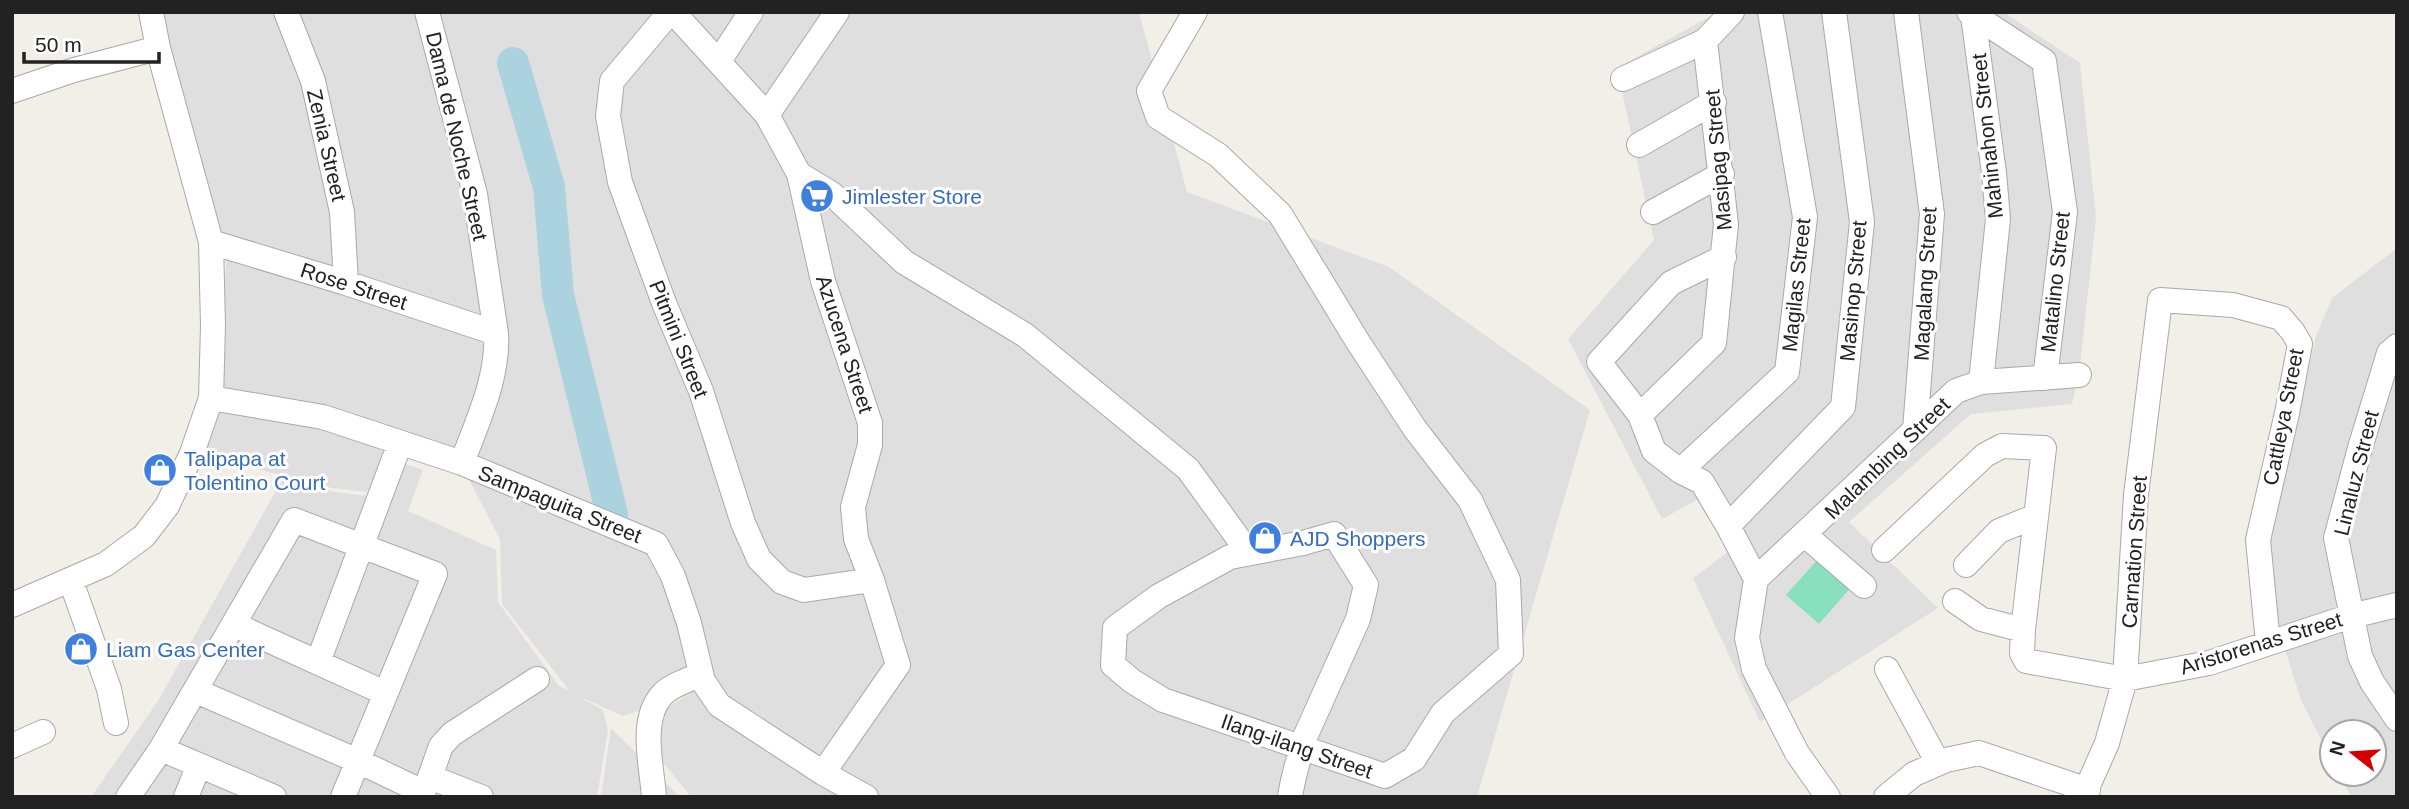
<svg xmlns="http://www.w3.org/2000/svg" width="2409" height="809" font-family="Helvetica,sans-serif">
<style>
.residential{fill:#e0dfdf}
.pitch{fill:#88e0be}
.lines{fill:none;stroke-linecap:round;stroke-linejoin:round}
.river{stroke:#aad3df;stroke-width:32}
.minor-casing{stroke:#a9a9a9;stroke-width:26}
.minor{stroke:#fff;stroke-width:24}
.labels{text-anchor:middle;dominant-baseline:central;stroke-width:6;stroke-linejoin:round;paint-order:stroke}
.street-label{font-size:21px;fill:#222;stroke:#fff}
.shop-label{font-size:21px;fill:#366cbe;stroke:#fff;text-anchor:start}
</style>
<rect width="100%" height="100%" fill="#f2efe9"/>
<path class="residential" d="M151,12h988l48,180 202,75 201,143 -113,387h-786l-29,-36 -1,-16 2,-35 25,-15 -65,21 -45,-20 25,14 5,20 -11,67h-506l67,-96 124,-221 52,12 34,4 18,-39 37,13 -15,41 88,39 2,52 61,84 10,4 -67,-86 -2,-65 -34,-65 -78,-23 -21,41 -35,-4 -130,-33 17,-55 7,-139 -62,-239z
M1718,12h285l77,51 16,155 -17,157 -7,29 -101,10 -122,108 89,86 -178,114 -67,-144 35,-26 -31,-52 -35,19 -94,-180 86,-99 -37,-172z
M2397,248v549h-46l-12,-23h35v-42h-42v29l-31,-61 -20,-63 -15,-86 50,-215 16,-38z
M611,728l69,69h-79z"/>
<path class="pitch" d="M1819,558l33,28 -33,38 -33,-29z"/>
<g class="lines">
<path class="river" d="M513,63l36,124 9,108 54,219"/>
<g class="minor-casing">
<path id="minor" d="M286,12l27,69 29,131 4,71
M427,12l48,182 21,139c3,44 -19,89 -34,130
M670,12l-58,69 -4,35 12,66 44,121 37,88 42,132 16,36 23,23 22,8 68,-10
M673,12l94,103 32,59 24,107 47,142v22l-17,62 3,32 16,41 26,85 -75,108
M1195,12l-46,79 9,26 60,38 62,59 78,128 57,87 55,71 38,80 3,74 -68,59 -29,46 -29,17 -222,-76 -31,-19 -19,-16 2,-37 44,-32 71,-39 73,-14 31,-9 32,51 -8,34 -53,118c-6,20 -12,39 -15,60
M1906,12l26,202 -17,216
M1969,12l75,49 21,151 -20,166
M1973,15l21,158 4,46 -17,163
M719,61l32,-49
M1623,79l82,-38 27,-29
M12,91l62,-21 84,-22
M767,115l70,-103
M1639,145l75,-43
M799,174l33,20 72,68 121,73 163,134 61,84
M1653,212l69,-38
M211,242l135,41 150,50
M1724,257l-53,26 -72,79 41,53 14,36 26,20 22,11 26,44 28,53 -9,59 7,31 43,84 31,44
M2397,346l-8,7 -29,95 -24,90 24,118 12,26 25,37
M211,398l112,19 139,46 194,81 17,32 16,47 14,58 16,24 104,68 43,24
M1640,415l74,-72 12,-119 -21,-183
M1680,471l107,-99 18,-155 -35,-205
M1728,526l115,-119 19,-185 -28,-210
M1805,535l59,51
M1884,550l101,-95 17,-9 42,2 -21,182 -1,23 4,8 99,18 84,-16 142,-47 46,-11
M1966,565l33,-34 37,-15
M1756,579l200,-188 25,-9 98,-7
M71,581l38,108 7,34
M1955,601l26,18 42,11
M12,605l94,-41 38,-28 23,-30 25,-53 19,-55 2,-72 -2,-84 -53,-194 -7,-36
M235,625l150,68
M318,662l82,-219
M1887,669l51,94
M196,691l162,70 65,31
M12,746l31,-14
M161,749l113,48
M430,777l11,-31 11,-12 85,-55
M424,790l6,-13 51,20
M128,797l33,-48 133,-229 141,54 -92,223
M186,797l13,-32
M654,797c-2,-31 -15,-77 8,-102 9,-10 27,-15 39,-21
M1886,797l28,-23 32,-14 33,-7 109,37
M2083,797l24,-54 18,-64 11,-184 24,-195 73,5 48,13 12,14 7,12 -13,69 -29,127 10,103"/>
</g>
<use href="#minor" class="minor"/>
</g>
<defs>
<g id="supermarket-disc" transform="scale(1.75)"><circle r="9.5" fill="#3f7fe0" stroke="#fff"/><path d="M-6-5.5h2.5l.6 2H6L4.5 2H-2.5L-4.4-4H-6ZM-1.5 3.2a1.3 1.3 0 1 0 .1 0ZM3 3.2a1.3 1.3 0 1 0 .1 0Z" fill="#fff"/></g>
<g id="shop-disc" transform="scale(1.75)"><circle r="9.5" fill="#3f7fe0" stroke="#fff"/><path d="M-5-2.5h2.3a2.7 3.5 0 0 1 5.4 0H5L5.5 6h-11ZM-1.5-2.5h3a1.5 2.3 0 0 0-3 0Z" fill="#fff"/></g>
</defs>
<g fill-rule="evenodd">
<use href="#supermarket-disc" x="817" y="196"/>
<use href="#shop-disc" x="160" y="470"/>
<use href="#shop-disc" x="1265" y="538"/>
<use href="#shop-disc" x="81" y="649"/>
</g>
<g class="labels">
<g class="street-label">
<text transform="translate(457 136) rotate(77)">Dama de Noche Street</text>
<text transform="translate(1987 136) rotate(-96)">Mahinahon Street</text>
<text transform="translate(327 145) rotate(77)">Zenia Street</text>
<text transform="translate(1718 160) rotate(-95)">Masipag Street</text>
<text transform="translate(2055 282) rotate(-84)">Matalino Street</text>
<text transform="translate(1925 284) rotate(-87)">Magalang Street</text>
<text transform="translate(1796 285) rotate(-84)">Magilas Street</text>
<text transform="translate(354 286) rotate(18)">Rose Street</text>
<text transform="translate(1853 291) rotate(-85)">Masinop Street</text>
<text transform="translate(679 339) rotate(68)">Pitmini Street</text>
<text transform="translate(845 344) rotate(72)">Azucena Street</text>
<text transform="translate(2283 417) rotate(-79)">Cattleya Street</text>
<text transform="translate(1887 458) rotate(-44)">Malambing Street</text>
<text transform="translate(2356 473) rotate(-76)">Linaluz Street</text>
<text transform="translate(560 504) rotate(22)">Sampaguita Street</text>
<text transform="translate(2134 552) rotate(-86)">Carnation Street</text>
<text transform="translate(2261 643) rotate(-17)">Aristorenas Street</text>
<text transform="translate(1297 746) rotate(19)">Ilang-ilang Street</text>
</g>
<g class="shop-label">
<text x="842" y="196">Jimlester Store</text>
<text x="184" y="458">Talipapa at<tspan x="184" dy="24">Tolentino Court</tspan></text>
<text x="1290" y="538">AJD Shoppers</text>
<text x="106" y="649">Liam Gas Center</text>
</g>
</g>
<rect width="2409" height="809" fill="none" stroke="#222222" stroke-width="28"/>
<g transform="translate(2353 753) rotate(287)"><circle r="33" fill="#ffffff" stroke="#a7a7a7" stroke-width="2"/>
<path d="M0-5L12 26L0 18L-12 26Z" fill="#d40000"/>
<text y="-10" font-size="19" font-weight="bold" text-anchor="middle" fill="#222222">N</text>
</g>
<path d="M24 52v10h135v-10" fill="none" stroke="#222222" stroke-width="3.5"/>
<text x="35" y="52" font-size="21" fill="#222222" stroke="#ffffff" stroke-width="5" paint-order="stroke">50 m</text>
</svg>
